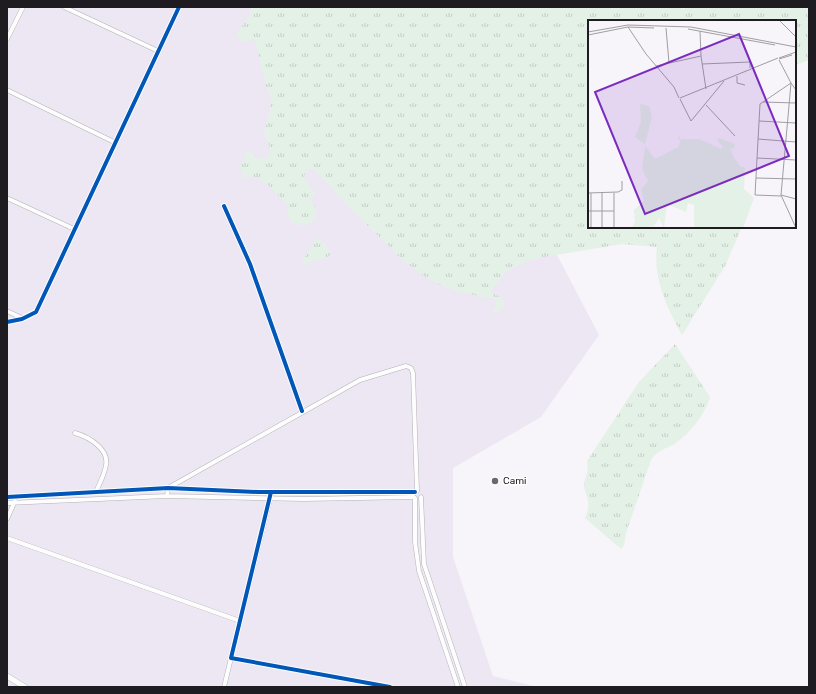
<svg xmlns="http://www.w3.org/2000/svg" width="816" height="694" font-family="Rubik,sans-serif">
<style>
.built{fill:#ede7f4}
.grass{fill:url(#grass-tufts)}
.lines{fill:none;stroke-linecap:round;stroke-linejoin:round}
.stream{stroke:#c8eafb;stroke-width:1}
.minor-casing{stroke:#b3b1b5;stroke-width:5}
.major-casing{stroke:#b3b1b5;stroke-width:6}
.minor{stroke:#fefdfe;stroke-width:4}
.major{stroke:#fefdfe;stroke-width:5}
.cycleway-casing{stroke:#fff;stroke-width:6}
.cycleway{stroke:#0057b8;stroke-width:4}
.poi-dot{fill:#6a686c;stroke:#fff;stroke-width:1.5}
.labels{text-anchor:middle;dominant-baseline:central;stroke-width:3;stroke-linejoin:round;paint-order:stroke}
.poi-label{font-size:10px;fill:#1e1c20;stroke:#fff;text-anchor:start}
.inset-road{fill:none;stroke:#a09ea3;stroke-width:1}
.view{fill:#7b2cbf;fill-opacity:0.15;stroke:#7b2cbf;stroke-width:2}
.inset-edge{fill:none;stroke:#1e1c20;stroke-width:2}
</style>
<defs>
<pattern id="grass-tufts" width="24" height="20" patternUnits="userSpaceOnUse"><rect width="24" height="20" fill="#e4f1e7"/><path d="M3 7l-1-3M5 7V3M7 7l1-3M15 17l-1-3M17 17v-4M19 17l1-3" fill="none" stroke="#c3cec6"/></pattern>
</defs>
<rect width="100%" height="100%" fill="#f7f4fa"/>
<path class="built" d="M7,7h420l172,328 -58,82 -88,51v89l40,119 45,11h-531z"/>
<path class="grass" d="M252,7h425l6,2 6,-2h120v53l-14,5v-44h-206v206h153l-17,39 -43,69c-15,-28 -29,-56 -25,-88l-35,-3 -90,15 -22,10 -9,8 -11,15 10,5 4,6 -1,5 -9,6 -1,-2 4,-8 -3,-5 -35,-7 -19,-7 -18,-10 -19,-15 -45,-44 -44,-47 -8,1 -2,7 11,17 -6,5c12,12 9,21 -5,27l-12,-4 -5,-8 2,-8c-11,-10 -31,-37 -46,-28l-4,-12 4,-4 5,-13 7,8 10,2 3,-2 2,-7 -2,-10 -4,-4 8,-36 -6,-14 -11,-46 -13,1 -6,-7 14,-18z
M316,238l10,7 5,9 -3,3 -17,4 -7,5 -2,-4z
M675,344l35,53c-4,16 -21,38 -36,47 -8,5 -17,6 -23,16l-25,73 -2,12 -3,4 -36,-31c7,-16 2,-18 -1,-32 -1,-5 6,-13 3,-25l52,-79z"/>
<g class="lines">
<path class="stream" d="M7,685l3,2"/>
<g class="minor-casing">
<path id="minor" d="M64,7l94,44
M7,39l16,-32
M7,90l107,52
M7,198l67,31
M224,206l26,58 52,147
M7,311l15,7
M7,322l15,-3 14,-7 143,-305
M75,433c14,4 34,16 31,32 -1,9 -7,19 -10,27
M271,495l-40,163 159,29
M167,496l1,-8 192,-108 46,-14 5,2 2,5 4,118
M7,497l161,-9 90,4h157
M421,497l3,67 41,123
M415,498v44l4,29 39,116
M7,503l160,-7 137,3 110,-2
M7,519l8,-18
M7,538l233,83
M224,687l7,-29"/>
</g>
<g class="major-casing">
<path id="major" d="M7,676l18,11"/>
</g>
<use href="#minor" class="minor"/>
<use href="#major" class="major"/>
<g class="cycleway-casing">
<path id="cycleway" d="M224,206l26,58 52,147
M7,322l15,-3 14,-7 143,-305
M271,492l-40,166 159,29
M7,497l161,-9 90,4h157"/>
</g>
<use href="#cycleway" class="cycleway"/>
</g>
<circle class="poi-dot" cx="495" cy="481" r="4"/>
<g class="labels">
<g class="poi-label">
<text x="503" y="481">Cami</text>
</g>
</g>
<g transform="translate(588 20)">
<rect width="208" height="208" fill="#f7f4fa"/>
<path d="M52,84l9,2 3,11 -7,27 -10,-7 6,-16zM91,116l1,3h19l22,10 2,-2 -6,-7 2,-2 16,6 -1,4 -4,1 4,9 7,9h4l-1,22 10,9 -11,30h-49v-23l-6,-2 -2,9 -19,-8 -3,24 -5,-10 -5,8 -22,2 3,-7 -1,-11 10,-9 -3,-11 7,-9 -6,-12 3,-23 10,13 23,-12 3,-7 -3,-1z" fill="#e4f1e7"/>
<path class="inset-road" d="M191,0l17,17M40,7l18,27 28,33 5,11M78,8l3,35M100,9l87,16M112,11l1,25M0,12l40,-7 63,2 105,20M0,15l40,-8 26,1M191,38l17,-6M191,39l13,-4M191,40l12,23 -10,112 15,33M114,44l48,-2v6M68,46l45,-10 5,33M149,56v7l8,2M92,78l98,-40M92,79l11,22 33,-40M175,82l33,1M118,85l29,31M171,101l37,2M170,119l38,3M169,138l39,2M168,158l40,1M14,172v36M0,173l30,-1 4,-2v-9M3,173v35M26,173v35M193,175l15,4M193,176l-26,-1 5,-91 31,-21 5,7M0,191h26"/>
<path class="view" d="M151,14l50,122 -144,58 -50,-122z"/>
<rect width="208" height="208" class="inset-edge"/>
</g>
<rect width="816" height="694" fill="none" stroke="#1e1c20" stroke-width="16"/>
</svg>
